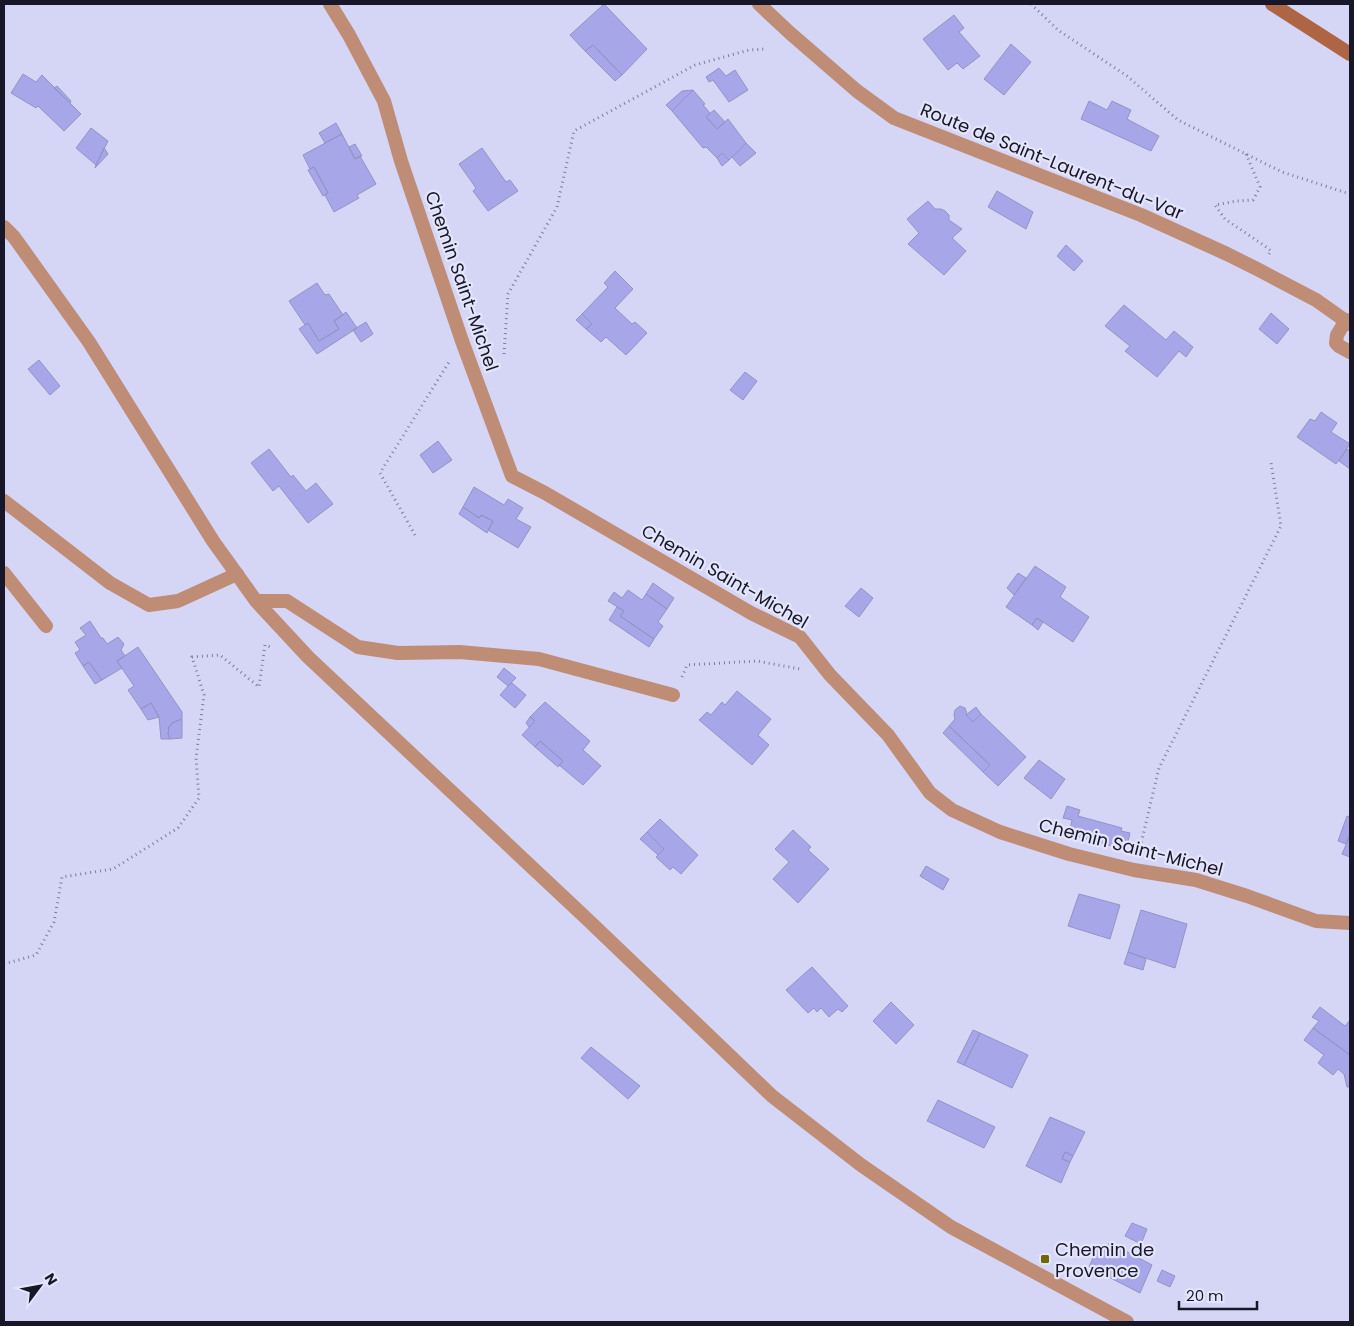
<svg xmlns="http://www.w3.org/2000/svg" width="1354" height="1326" font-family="Poppins,sans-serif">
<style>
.building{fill:#a7a6e9;stroke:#9393c5}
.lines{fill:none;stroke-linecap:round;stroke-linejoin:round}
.path{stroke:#7e7e98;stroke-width:3;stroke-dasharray:1 4;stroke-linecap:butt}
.service{stroke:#bf8c76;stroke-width:14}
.minor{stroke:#bf8c76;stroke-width:14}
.tertiary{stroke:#bf8c76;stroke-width:14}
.secondary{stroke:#ae6544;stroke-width:14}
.poi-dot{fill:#706800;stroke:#e4e5fa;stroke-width:2}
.labels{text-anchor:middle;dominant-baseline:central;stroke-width:4.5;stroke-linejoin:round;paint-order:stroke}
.street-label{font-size:18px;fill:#18172a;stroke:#e4e5fa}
.poi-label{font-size:18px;fill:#18172a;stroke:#e4e5fa;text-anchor:start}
</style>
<rect width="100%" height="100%" fill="#d5d6f6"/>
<path class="building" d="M604,4l43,45 -25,26 -29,-30 -8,6 -15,-16z
M954,15l10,13 -5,4 21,24 -17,13 -6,-6 -9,7 -25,-31z
M1011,44l20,18 -27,33 -20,-16z
M593,45l29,30 -7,6 -30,-30z
M719,68l7,8 9,-6 13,20 -19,12 -16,-22 -4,2 -3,-5z
M23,74l13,8 6,-7 39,39 -17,17 -26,-25 -2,2 -25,-15z
M57,86l14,15 -1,2 -16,-15z
M693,90l12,14 -2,1 7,8 -4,4 11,12 11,-10 18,24 -17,17 -7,-7 -5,5 -11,-11 -3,1 -31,-37z
M693,90l-21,21 -6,-6 16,-14z
M1089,101l18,9 5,-9 19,9 -4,9 32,17 -8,15 -70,-32z
M714,110l11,12 -8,7 -11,-12z
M336,123l6,11 -17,9 -6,-10z
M91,128l17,13 -12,24 -20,-17z
M342,134l13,25 5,-3 16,28 -19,11 2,3 -25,14 -9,-17 3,-2 -14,-26 -4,2 -7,-14z
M746,143l10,10 -16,13 -8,-9z
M355,144l7,12 -7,3 -6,-12z
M104,148l4,6 -13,14 1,-3z
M482,148l24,34 4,-2 8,11 -30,20 -15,-20 3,-3 -17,-24z
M722,153l7,7 -7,6 -5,-8z
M314,167l14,26 -5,3 -15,-26z
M997,191l36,21 -7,17 -38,-22z
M928,201l7,8h6l4,2 4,4v5l13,9 -10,9 14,13 -22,24 -36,-31 11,-11 -12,-14z
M1066,245l17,16 -9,10 -17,-15z
M615,271l18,18 -18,19 17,16 3,-2 12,11 -21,22 -20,-18 -5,5 -15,-13 6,-5 -10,-10 26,-27 -4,-4z
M317,283l8,12 4,-1 14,21 -9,6 5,8 -20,12 -11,-18 -3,2 -16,-24z
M1124,305l42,35 8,-9 19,16 -7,10 -7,-6 -22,26 -32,-26 5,-5 -25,-20z
M346,312l11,16 -40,26 -18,-25 9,-6 11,18 20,-12 -5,-8z
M1271,313l18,16 -12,15 -18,-15z
M582,314l10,10 -6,5 -10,-9z
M366,322l7,12 -12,8 -8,-12z
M39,360l21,26 -10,9 -22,-26z
M745,372l12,9 -14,19 -13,-10z
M1321,412l16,11 -6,9 19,12 -14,20 -39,-27 13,-18 5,2z
M438,441l14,19 -19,13 -13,-18z
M269,449l22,28 2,-2 13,16 10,-8 17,21 -25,19 -29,-37 -6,5 -22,-28z
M1347,449l3,2v18l-11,-8z
M474,487l30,18 4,-6 15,9 -7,11 15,8 -13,21 -30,-18 5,-9 -12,-6 -2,3 -16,-11z
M463,507l16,11 2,-3 12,6 -6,12 -28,-19z
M1035,566l31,21 -6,10 29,20 -16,25 -36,-24 -5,7 -26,-18z
M1018,573l8,5 -12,17 -7,-7z
M653,583l21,15 -7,11 -21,-15z
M861,588l12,10 -14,19 -14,-11z
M628,590l14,10 4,-6 21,15 -9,13 5,4 -9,13 -34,-23 4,-5 -16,-10 6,-9 8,6z
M617,607l7,4 -4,5 34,23 -5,8 -40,-27z
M1037,618l6,4 -5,8 -6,-5z
M90,621l11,17h2l4,6 11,-7 6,7 -3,6 4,6 -8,5 5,7 -20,12 -13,-18 -6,4 -8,-13 5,-3 -5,-8 11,-7 -6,-7z
M138,647l44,65v7l-10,4 -3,4 -1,7 2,5h-9l-2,-22 -8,-14 -10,6 -13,-19 6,-4 -17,-25z
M89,662l13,18 -7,4 -12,-18z
M504,668l12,10 -8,8 -11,-9z
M512,683l14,12 -11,13 -15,-13 8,-9z
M737,691l34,28 -13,16 11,10 -17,20 -53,-45 8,-8 4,3 11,-13 3,3z
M545,702l45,39 -7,9 18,16 -18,19 -24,-20 4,-4 -23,-20 -5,6 -13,-12 13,-14 -5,-4z
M151,703l8,14 -11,3 -7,-11z
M960,706l5,2 2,6 -1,1 7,7 8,-8 45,43 -28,29 -15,-14 7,-7 -41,-39 6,-7 -1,-4 1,-5z
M976,707l5,7 -8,8 -7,-7z
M530,717l5,4 -6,6 -3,-4z
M182,719v19l-12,1 -2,-5 1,-7 3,-4z
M949,726l41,39 -7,7 -40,-39z
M540,741l23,20 -5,6 -23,-20z
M1039,760l26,19 -14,20 -27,-21z
M1067,806l13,4 -2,6 44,12 -1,3 9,2 -4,17 -57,-16 3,-14 -9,-2z
M1347,816l3,1v16l-4,11 -8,-3z
M660,819l38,36 -17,19 -8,-7 -3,3 -14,-13 8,-8 -17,-17z
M793,830l18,17 -3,3 21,19 -31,34 -25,-24 16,-17 -14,-13z
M647,832l17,17 -6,6 -18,-16z
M1349,838h1v19l-8,-3z
M926,866l23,13 -6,11 -23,-14z
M1079,894l41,11 -10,34 -42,-13z
M1141,910l46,14 -12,44 -47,-16z
M1128,952l18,7 -3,11 -19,-6z
M812,967l36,39 -6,6 -4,-3 -9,8 -8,-9 -4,4 -3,-4 -6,5 -22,-23z
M891,1002l23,23 -18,19 -23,-23z
M1320,1007l25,19 5,-6v35l-37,-27 6,-7 -7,-4z
M1313,1028l37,27v32h-3l-3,-13 -6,-5 -5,6 -15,-12 6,-8 -20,-15z
M973,1030l7,3 -16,32 -7,-3z
M980,1033l48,22 -16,33 -48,-23z
M591,1047l49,39 -12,13 -47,-41z
M938,1100l57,27 -11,21 -57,-27z
M1050,1117l35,15 -12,24 -8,-4 -3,7 8,3 -9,21 -35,-17z
M1065,1152l8,4 -3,6 -8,-3z
M1132,1223l15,6 -6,15 -16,-8z
M1108,1244l16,6 28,15 -12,28 -51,-26 9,-21 8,3z
M1162,1270l13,6 -5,11 -13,-6z"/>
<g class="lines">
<path class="path" d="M1031,4l27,26 69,46 51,44 104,52 68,22
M1246,154l14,33 -7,13 -16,1 -22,4 10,14 40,27 6,5 -2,3
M504,354l4,-60 49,-87 17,-76 121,-66 54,-15 16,-1
M415,535l-35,-62 69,-111
M682,677l5,-12 70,-4 43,8
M1139,852l20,-84 122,-242 -10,-63
M4,964l32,-9 18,-33 8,-45 51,-8 65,-41 21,-30 -3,-40 8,-63 -12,-38 28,-2 39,32 6,-42 5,2"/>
<path class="service" d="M1346,320l-9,15 -1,8 3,3 11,6
M4,501l106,82 39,22 29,-4 59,-27
M4,573l42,53"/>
<path class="minor" d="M330,4l19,31 35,66 17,60 61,180 50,135 33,17 206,120 49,24 30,38 58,60 42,58 22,17 48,22 69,22 65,16 62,10 51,16 69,25 34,2
M4,227l10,10 75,105 124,199 43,60 52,56 279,262 185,177 89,69 90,62 176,95
M256,601h31l71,46 40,6 62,-1 79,7 134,36"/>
<path class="tertiary" d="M759,4l31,29 67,58 37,27 247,97 86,39 32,16 57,30 34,24"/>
<path class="secondary" d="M1272,4l78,50"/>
</g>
<rect class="poi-dot" x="1040" y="1254" width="10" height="10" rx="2.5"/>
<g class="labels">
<g class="street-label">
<text transform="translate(1052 161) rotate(22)">Route de Saint-Laurent-du-Var</text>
<text transform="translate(462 281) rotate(71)">Chemin Saint-Michel</text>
<text transform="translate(725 576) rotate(30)">Chemin Saint-Michel</text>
<text transform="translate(1131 847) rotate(14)">Chemin Saint-Michel</text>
</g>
<g class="poi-label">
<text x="1055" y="1249">Chemin de<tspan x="1055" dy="21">Provence</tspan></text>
</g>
</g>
<rect width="1354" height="1326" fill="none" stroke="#18172a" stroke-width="10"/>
<g transform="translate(40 1286) rotate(58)" stroke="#e4e5fa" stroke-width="4" paint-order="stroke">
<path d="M0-4L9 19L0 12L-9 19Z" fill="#18172a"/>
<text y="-8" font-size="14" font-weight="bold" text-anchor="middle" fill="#18172a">N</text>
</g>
<path d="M1179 1301v8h78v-8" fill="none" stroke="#18172a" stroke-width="2.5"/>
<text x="1186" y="1301" font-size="15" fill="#18172a" stroke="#e4e5fa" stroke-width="4" paint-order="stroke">20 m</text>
</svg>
